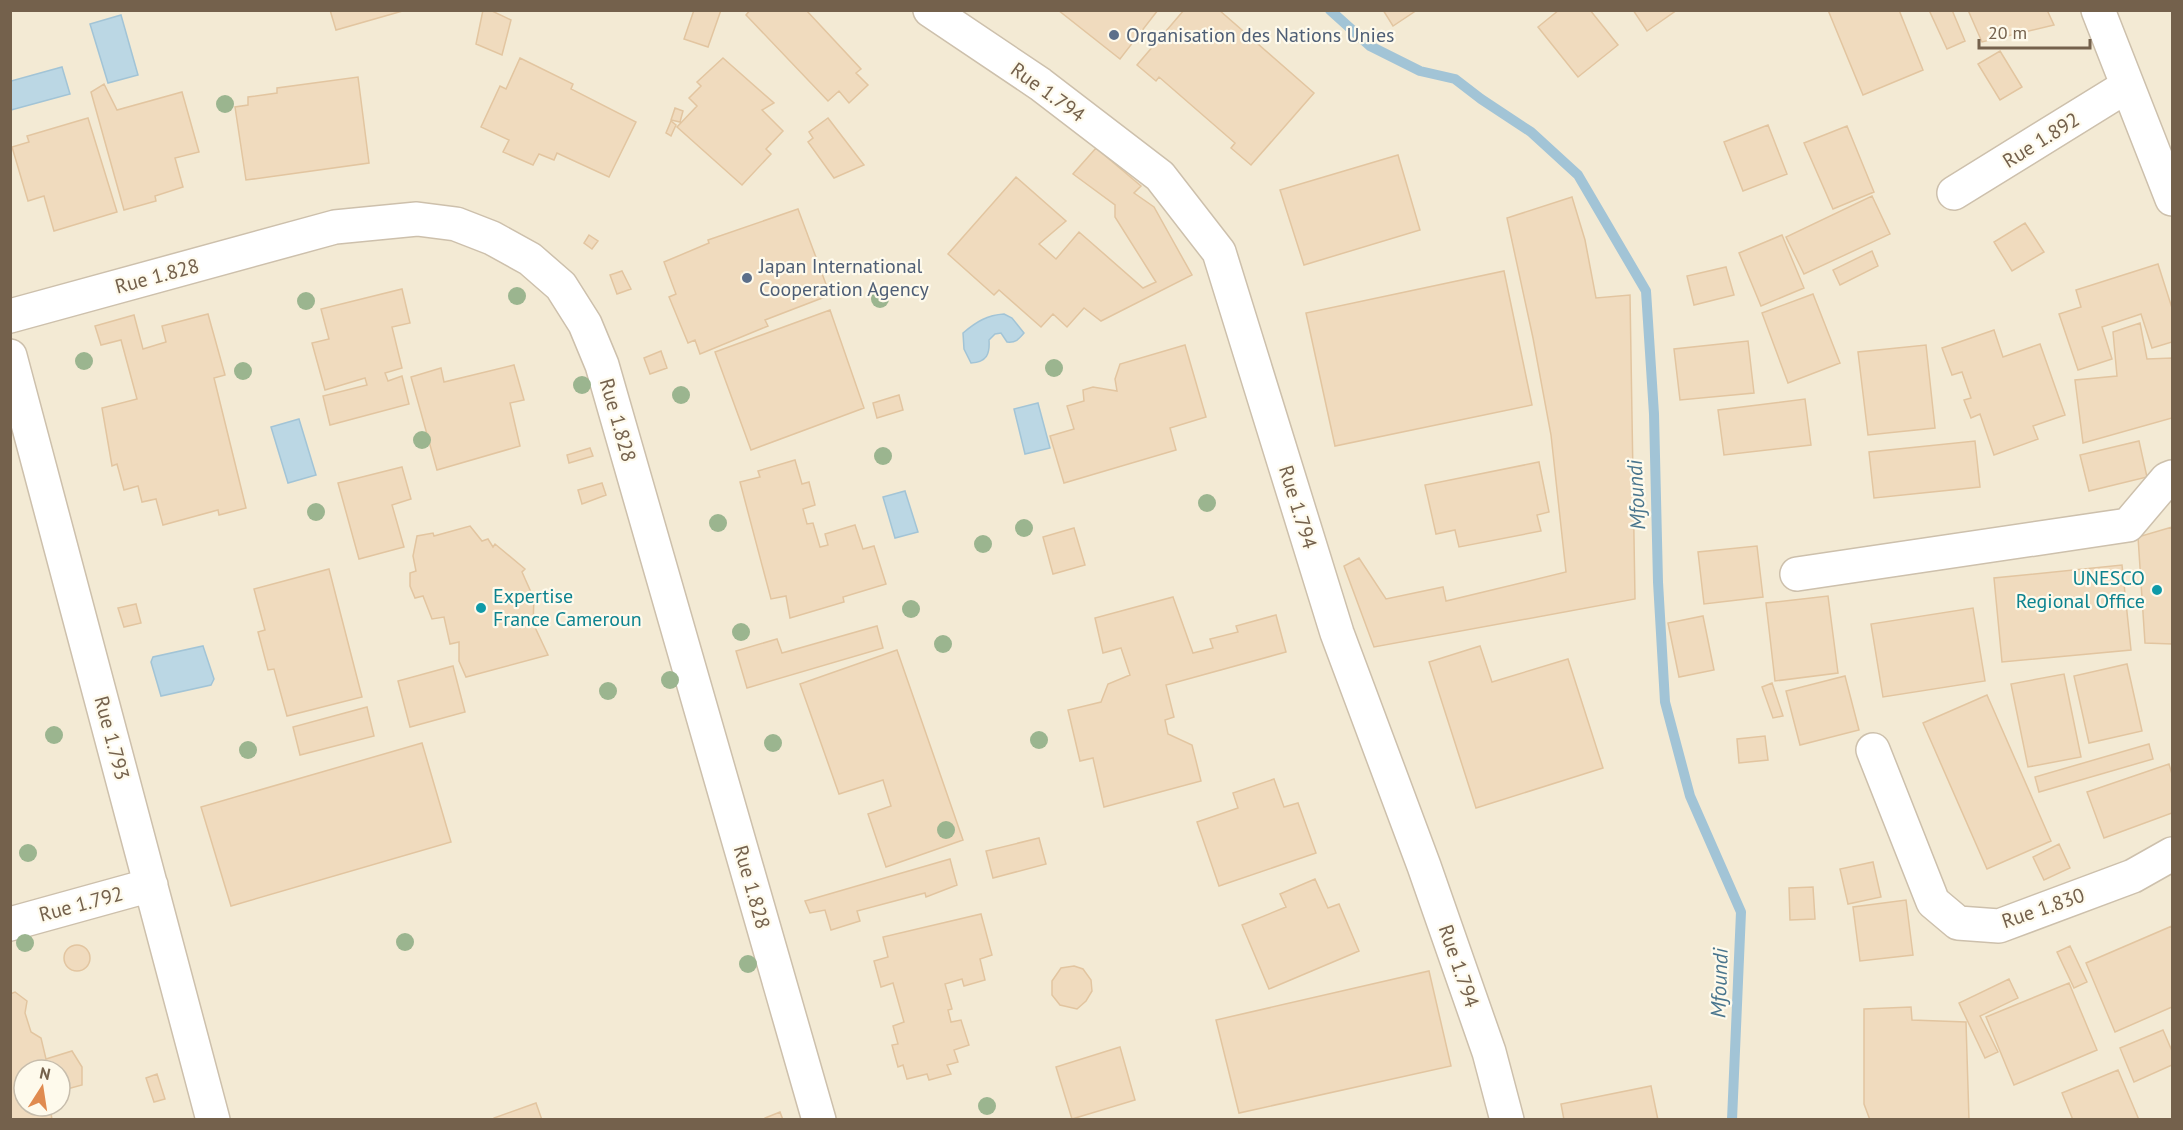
<svg xmlns="http://www.w3.org/2000/svg" width="2183" height="1130" font-family="'PT Sans',sans-serif">
<style>
.residential{fill:#f3ead4;fill-rule:evenodd}
.water{fill:#bbd7e4;stroke:#a2c4d6;stroke-width:1.5}
.lines{fill:none;stroke-linecap:round;stroke-linejoin:round}
.stream{stroke:#a2c4d6;stroke-width:10}
.building{fill:#f0dbbe;stroke:#e2c5a0;stroke-width:1.5}
.minor-casing{stroke:#cdc0ac;stroke-width:36}
.minor{stroke:#fff;stroke-width:33}
.tree{fill:#9bb58f}
.service-dot{fill:#5c6f8a;stroke:#fefaec;stroke-width:2}
.culture-dot{fill:#0f9aa8;stroke:#fefaec;stroke-width:2}
.labels{text-anchor:middle;dominant-baseline:central;stroke-width:4.5;stroke-linejoin:round;paint-order:stroke}
.service-label{font-size:20px;fill:#4e5e75;stroke:#fefaec;text-anchor:start}
.street-label{font-size:20px;fill:#74614c;stroke:#fefaec}
.culture-label{font-size:20px;fill:#0d838f;stroke:#fefaec;text-anchor:end}
.water-label{font-size:21px;font-style:italic;fill:#49758d;stroke:#fefaec}
</style>
<rect width="100%" height="100%" fill="#fbf7e6"/>
<path class="residential" d="M10,11h2162v1108h-2161zM24,1070h36v36h-36z"/>
<path class="water" d="M121,15l17,60 -30,8 -18,-59z
M62,67l8,27 -59,16v-29z
M1004,314l8,4 12,15c-5,6 -8,10 -17,9l-6,-9 -6,1 -6,6c1,14 -2,22 -18,23l-7,-14 -1,-16c13,-11 24,-18 41,-19z
M1038,403l12,45 -25,6 -11,-45z
M299,419l17,56 -28,8 -17,-56z
M905,491l13,41 -23,6 -12,-41z
M203,646l11,33 -3,6 -50,11 -10,-34 2,-5z"/>
<g class="lines">
<path class="stream" d="M1330,10l40,36 50,25 35,8 26,20 50,33 47,43 68,116 8,123 4,168 7,120 25,94 51,116 -9,208"/>
</g>
<path class="building" d="M330,10h76l-70,20z
M483,10h7l21,10 -9,35 -26,-11z
M694,10h27l-13,37 -24,-8z
M750,10h56l55,59 -5,4 12,12 -19,18 -10,-12 -11,10 -82,-86z
M1058,10h100l-38,49z
M1184,10h35l95,83 -63,72 -20,-17 4,-5 -76,-66 -3,4 -19,-16z
M1383,10h34l-24,16z
M1559,10h31l28,35 -40,32 -40,-50z
M1633,10h44l-30,21z
M1828,10h71l24,60 -60,25z
M1929,10h23l13,31 -18,8z
M1968,10h79l7,15 -72,17z
M2000,51l22,36 -22,13 -22,-36z
M520,58l53,26 -2,5 65,33 -27,55 -52,-24 -3,7 -15,-6 -6,11 -30,-13 6,-12 -28,-13 19,-41 6,3z
M723,58l51,45 -12,7 21,21 -17,18 5,5 -29,31 -65,-58 20,-21 -8,-8 12,-12 -4,-4z
M358,77l11,86 -123,17 -11,-73 13,-2v-8l29,-4v-5z
M104,84l13,26 65,-18 17,60 -24,6 8,29 -28,9 1,5 -32,9 -33,-118z
M675,108l8,3 -3,11 -9,-2z
M88,118l29,94 -63,19 -10,-35 -16,5 -16,-54 17,-5 -2,-6z
M828,118l36,47 -30,13 -26,-36 5,-4 -4,-6z
M671,121l5,4 -5,11 -5,-3z
M1768,125l19,49 -44,17 -19,-49z
M1847,126l27,66 -41,17 -29,-66z
M1096,148l45,38 -7,7 20,14 38,68 -91,46 -17,-13 -17,19 -14,-13 -12,13 -42,-37 -5,5 -46,-41 68,-77 50,44 -27,23 17,15 23,-27 64,56 13,-6 -41,-65v-12l-42,-31z
M1398,155l22,75 -116,35 -24,-75z
M1872,196l18,38 -86,40 -18,-37z
M1572,197l13,43 11,58 34,-3 5,304 -261,48 -30,-81 15,-8 27,41 57,-12 3,14 120,-29 -15,-137 -18,-97 -26,-120z
M798,209l32,86 -65,25 3,6 -68,28 -5,-14 -7,3 -19,-46 7,-3 -12,-32 45,-19 -1,-3z
M2025,223l19,29 -32,19 -18,-29z
M589,235l9,6 -6,8 -8,-6z
M1782,235l22,53 -43,18 -22,-53z
M1872,251l6,15 -38,19 -7,-15z
M2158,264l14,44v34l-20,6 -11,-34 -39,13 10,32 -34,11 -19,-56 22,-7 -5,-17z
M1726,267l8,28 -40,10 -7,-29z
M622,271l9,18 -14,5 -7,-19z
M1504,271l28,134 -197,41 -29,-133z
M402,289l8,34 -18,4 10,41 -17,5 3,8 14,-5 7,28 -79,21 -7,-29 44,-11 -2,-7 -40,12 -13,-47 17,-4 -8,-30z
M1813,294l27,69 -52,20 -26,-70z
M830,310l34,98 -113,42 -36,-98z
M208,314l17,61 -11,3 32,130 -27,7 -1,-5 -55,15 -7,-26 -14,3 -4,-16 -14,4 -7,-26 -5,2 -10,-58 35,-9 -16,-59 -20,5 -6,-19 39,-11 9,34 23,-7 -4,-16z
M2140,323l7,36 25,-1v60l-89,25 -8,-63 42,-4 -4,-44z
M1994,330l9,27 37,-13 25,71 -32,11 5,13 -44,16 -14,-41 -9,4 -7,-18 7,-2 -9,-26 -10,3 -10,-27z
M1748,341l6,52 -74,7 -6,-51z
M1185,345l21,72 -36,11 6,22 -112,33 -14,-47 24,-7 -7,-23 17,-5 -1,-11 10,-3 24,4 -2,-12 5,-15z
M1926,345l9,83 -67,7 -10,-83z
M661,351l6,17 -17,6 -6,-16z
M514,365l10,35 -14,3 10,43 -83,24 -26,-93 30,-9 3,14z
M899,395l4,15 -26,8 -4,-15z
M1805,399l6,46 -87,10 -6,-45z
M1975,441l5,46 -106,11 -5,-46z
M2139,441l8,36 -58,14 -9,-36z
M590,448l3,8 -24,7 -2,-8z
M795,460l7,24 7,-2 6,23 -12,4 4,15 6,-1 7,24 8,-2 -3,-11 30,-9 8,24 11,-3 12,38 -43,13 1,5 -54,16 -4,-22 -15,3 -31,-117 20,-5 -2,-6z
M1539,462l10,50 -12,3 4,16 -82,16 -4,-17 -19,4 -11,-49z
M402,467l9,32 -19,6 12,42 -45,12 -21,-76z
M602,483l4,12 -24,9 -4,-14z
M470,526l12,15 6,-2 5,8 2,-3 30,25 -3,3 12,27 -1,24 15,32 -82,22 -7,-16v-19l-9,2 -6,-27 -12,2 -9,-23 -8,2 -5,-12v-13l6,-2 -3,-15 4,-20 16,-3 1,3z
M2172,527v117l-27,-1 -7,-106z
M1074,528l11,37 -32,9 -10,-37z
M1757,546l6,51 -59,7 -6,-52z
M2122,565l9,85 -129,12 -8,-84z
M329,569l33,128 -75,19 -13,-47 -6,1 -10,-38 7,-2 -11,-41z
M1828,596l10,77 -63,8 -9,-78z
M1173,597l20,56 20,-5 -3,-9 28,-7 -2,-6 40,-11 10,37 -120,33 8,32 -9,3 3,14 24,11 9,36 -97,26 -11,-49 -13,3 -12,-51 33,-8 7,-18 22,-9 -9,-27 -18,5 -8,-35z
M136,604l5,19 -17,4 -6,-19z
M1973,608l12,73 -102,16 -12,-73z
M1703,616l11,54 -35,7 -11,-54z
M877,626l6,22 -136,40 -11,-37 41,-12 5,14z
M1480,646l12,36 76,-23 35,109 -127,40 -47,-146z
M897,650l66,190 -77,27 -18,-53 23,-8 -8,-26 -44,14 -39,-110z
M2127,664l15,67 -53,12 -15,-67z
M453,666l12,46 -55,15 -12,-46z
M2064,674l17,83 -53,10 -17,-83z
M1845,676l14,54 -59,15 -14,-54z
M1772,683l11,33 -10,2 -11,-31z
M1987,695l64,146 -64,28 -64,-146z
M367,707l7,29 -74,19 -7,-28z
M1765,736l3,24 -29,3 -2,-24z
M422,743l29,99 -220,64 -30,-99z
M2149,744l4,15 -114,33 -4,-15z
M2169,764l3,10v39l-68,25 -17,-46z
M1274,779l10,28 14,-4 18,50 -97,33 -22,-64 41,-14 -5,-15z
M1039,838l7,26 -53,14 -7,-27z
M2059,844l11,24 -26,12 -11,-23z
M950,859l7,26 -31,12 -1,-4 -68,18 3,10 -29,9 -6,-20 -15,3 -5,-12z
M1873,862l8,35 -33,7 -8,-35z
M1315,879l13,29 11,-4 20,47 -90,38 -27,-64 44,-18 -6,-13z
M1813,887l2,32 -25,1 -1,-32z
M1906,900l7,55 -53,6 -7,-54z
M981,914l11,41 -12,4 5,21 -21,6 -2,-7 -17,5 7,25 -4,1 3,12 10,-2 8,25 -15,5 4,12 -11,3 4,9 -22,6 -2,-6 -20,5 -4,-14 -5,2 -6,-22 6,-1 -5,-18 11,-4 -11,-39 -12,4 -7,-26 14,-4 -5,-20z
M2172,926v81l-57,25 -29,-69z
M64 958a13 13 0 1 1 26 0a13 13 0 1 1-26 0Z
M2070,946l17,36 -13,6 -17,-36z
M1074,966l9,3 8,11 1,11 -6,10 -9,8 -17,-4 -8,-10v-14l9,-13z
M1429,971l22,95 -212,47 -23,-93z
M2009,979l9,19 -38,18 18,36 -13,6 -26,-55z
M2069,983l28,67 -83,35 -28,-68z
M15,992l12,9 -2,12 6,19 10,6 5,21 26,-8 10,16v18l-22,6v-21h-36v36h26l2,14h-42v-126z
M1911,1007l1,13 54,2 3,98h-99l-6,-16v-95z
M2163,1030l9,21v14l-38,17 -14,-34z
M1120,1047l15,53 -63,19 -16,-52z
M2118,1070l21,50h-66l-11,-27z
M157,1074l8,25 -11,3 -8,-24z
M1651,1086l7,34h-94l-3,-16z
M536,1103l6,17h-48v-2z
M780,1112l3,8h-18v-2z"/>
<g class="lines">
<g class="minor-casing">
<path id="minor" d="M930,10l110,74 120,92 59,76 118,381 87,233 65,186 18,68
M2098,10l74,189
M1954,193l173,-107
M10,316l325,-89 82,-8 39,5 36,14 38,21 31,27 24,38 17,41 217,755
M10,356l203,764
M1797,574l331,-49 39,-46 5,-2
M1873,750l60,152 25,21 41,3 134,-50 39,-22
M10,924l141,-39"/>
</g>
<use href="#minor" class="minor"/>
</g>
<g class="tree">
<circle cx="225" cy="104" r="9"/>
<circle cx="517" cy="296" r="9"/>
<circle cx="880" cy="299" r="9"/>
<circle cx="306" cy="301" r="9"/>
<circle cx="84" cy="361" r="9"/>
<circle cx="1054" cy="368" r="9"/>
<circle cx="243" cy="371" r="9"/>
<circle cx="582" cy="385" r="9"/>
<circle cx="681" cy="395" r="9"/>
<circle cx="422" cy="440" r="9"/>
<circle cx="883" cy="456" r="9"/>
<circle cx="1207" cy="503" r="9"/>
<circle cx="316" cy="512" r="9"/>
<circle cx="718" cy="523" r="9"/>
<circle cx="1024" cy="528" r="9"/>
<circle cx="983" cy="544" r="9"/>
<circle cx="911" cy="609" r="9"/>
<circle cx="741" cy="632" r="9"/>
<circle cx="943" cy="644" r="9"/>
<circle cx="670" cy="680" r="9"/>
<circle cx="608" cy="691" r="9"/>
<circle cx="54" cy="735" r="9"/>
<circle cx="1039" cy="740" r="9"/>
<circle cx="773" cy="743" r="9"/>
<circle cx="248" cy="750" r="9"/>
<circle cx="946" cy="830" r="9"/>
<circle cx="28" cy="853" r="9"/>
<circle cx="405" cy="942" r="9"/>
<circle cx="25" cy="943" r="9"/>
<circle cx="748" cy="964" r="9"/>
<circle cx="987" cy="1106" r="9"/>
</g>
<g class="service-dot">
<circle cx="1114" cy="35" r="6"/>
<circle cx="747" cy="278" r="6"/>
</g>
<g class="culture-dot">
<circle cx="2157" cy="590" r="6"/>
<circle cx="481" cy="608" r="6"/>
</g>
<g class="labels">
<g class="service-label">
<text x="1126" y="35">Organisation des Nations Unies</text>
<text x="759" y="266">Japan International<tspan x="759" dy="23">Cooperation Agency</tspan></text>
</g>
<g class="street-label">
<text transform="translate(1048 92) rotate(36)">Rue 1.794</text>
<text transform="translate(2041 140) rotate(-32)">Rue 1.892</text>
<text transform="translate(157 276) rotate(-15)">Rue 1.828</text>
<text transform="translate(618 420) rotate(74)">Rue 1.828</text>
<text transform="translate(1298 507) rotate(73)">Rue 1.794</text>
<text transform="translate(112 738) rotate(75)">Rue 1.793</text>
<text transform="translate(752 887) rotate(74)">Rue 1.828</text>
<text transform="translate(81 904) rotate(-15)">Rue 1.792</text>
<text transform="translate(2043 908) rotate(-19)">Rue 1.830</text>
<text transform="translate(1459 966) rotate(71)">Rue 1.794</text>
</g>
<g class="culture-label">
<text x="2145" y="578">UNESCO<tspan x="2145" dy="23">Regional Office</tspan></text>
<text x="493" y="596" text-anchor="start">Expertise<tspan x="493" dy="23">France Cameroun</tspan></text>
</g>
<g class="water-label">
<text transform="translate(1636 495) rotate(-93)">Mfoundi</text>
<text transform="translate(1719 983) rotate(-88)">Mfoundi</text>
</g>
</g>
<rect width="2183" height="1130" fill="none" stroke="#74614c" stroke-width="24"/>
<g transform="translate(42 1088) rotate(12)"><circle r="28" fill="#fefaec" stroke="#c7bdac" stroke-width="1.5"/>
<path d="M0-4.5L10 22L0 15L-10 22Z" fill="#e08b50"/>
<text y="-9" font-size="16" font-weight="bold" text-anchor="middle" fill="#74614c">N</text>
</g>
<path d="M1979 39v9h111v-9" fill="none" stroke="#74614c" stroke-width="3"/>
<text x="1988" y="39" font-size="18" fill="#74614c" stroke="#fefaec" stroke-width="4.5" paint-order="stroke">20 m</text>
</svg>
